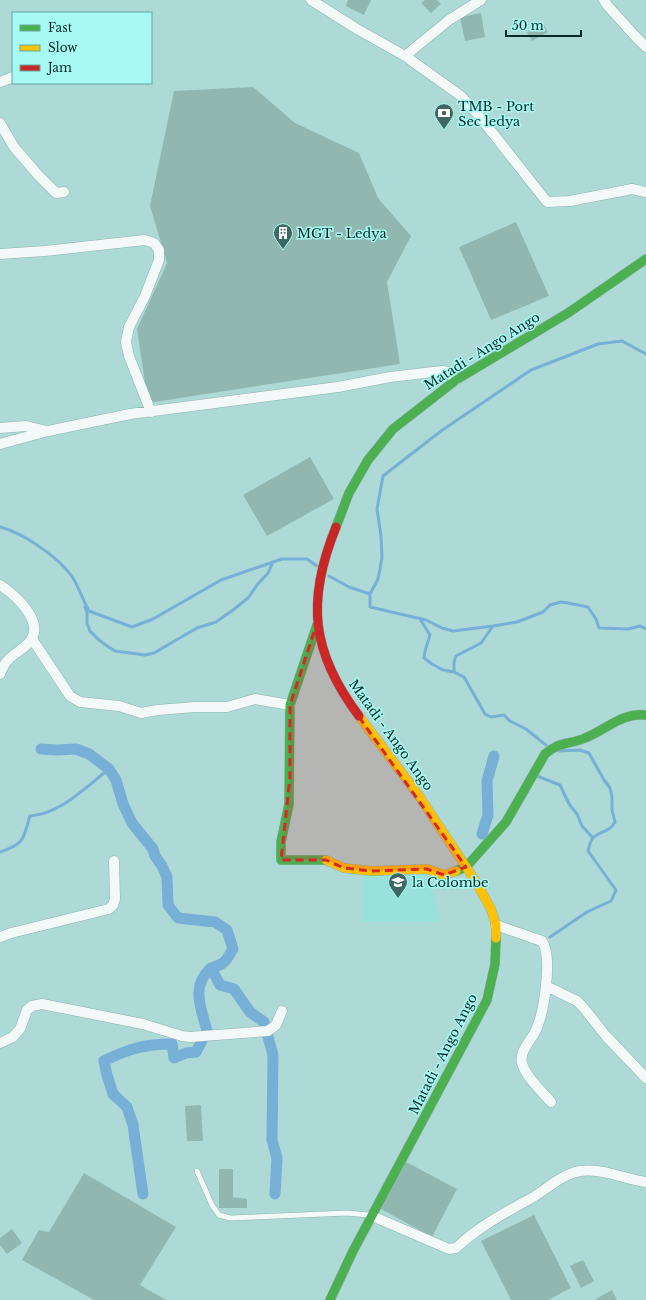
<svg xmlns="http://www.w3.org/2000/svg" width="646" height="1300" font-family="'Libre Baskerville',serif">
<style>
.built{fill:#99e2dc}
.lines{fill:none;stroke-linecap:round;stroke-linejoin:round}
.stream{stroke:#77afd7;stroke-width:3}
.canal{stroke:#77afd7;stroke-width:11}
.building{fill:#90b8b0}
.lane-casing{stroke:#8fb3b0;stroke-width:6}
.street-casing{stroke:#8fb3b0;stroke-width:11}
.fast-casing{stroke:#8fb3b0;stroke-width:10}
.slow-casing{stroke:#8fb3b0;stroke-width:10}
.jam-casing{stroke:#8fb3b0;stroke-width:10}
.lane{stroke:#f3f9f9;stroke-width:5}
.street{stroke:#f3f9f9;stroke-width:10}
.fast{stroke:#4caf50;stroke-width:9}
.slow{stroke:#ffc107;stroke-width:9}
.jam{stroke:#c62828;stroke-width:9}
.marked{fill:#d62828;fill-opacity:0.2;stroke:#d62828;stroke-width:3;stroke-dasharray:8 5;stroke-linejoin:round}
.labels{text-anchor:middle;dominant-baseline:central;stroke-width:3;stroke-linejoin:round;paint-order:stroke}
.poi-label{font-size:13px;fill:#042927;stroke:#a7faf3;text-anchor:start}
.street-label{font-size:13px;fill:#042927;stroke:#a7faf3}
</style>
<rect width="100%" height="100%" fill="#addad6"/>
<path class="built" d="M427,869l13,53h-78l1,-46z"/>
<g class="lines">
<path class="stream" d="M0,527c23,6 59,30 73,51 6,10 10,22 16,33l43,16 21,-8 68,-39 61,-21h25l10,7
M329,576l20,11 21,7 8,-15 4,-21 -1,-22 -4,-27 6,-33 58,-45 90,-61 67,-26 24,-3 24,13
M370,594v13l56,13 16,8 11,3 40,-5 24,-4 26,-10 7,-7 11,-3 7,1 20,4 8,12 3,9 29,1 12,-3 6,3
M85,607l2,6v10l3,8 9,9 8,6 8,5 30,4 9,-2 43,-25 19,-6 17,-12 15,-12 9,-13 11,-12 5,-11
M420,619l10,16c-2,8 -6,15 -6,23l8,6 11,6 11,2 10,5 21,37 6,3 13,-2 6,6 16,8 20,16
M454,672v-10l2,-6 25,-13 12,-17
M537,776l23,9 9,19 8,10 5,12 11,12
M0,852c25,-8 23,-13 30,-36 30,-2 56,-29 79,-47
M550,937l37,-25 24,-11 5,-11 -28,-39c1,-3 2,-9 4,-12 8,-9 17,-6 23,-17l-3,-12v-13l-2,-9 -6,-8 -15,-27 -9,-3 -21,1"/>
<path class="canal" d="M41,749l17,1 18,-1 13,5 20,15 7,11 7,24 9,19 21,26 2,7 7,10 5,11 1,28 10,13 37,4 12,8 6,19c-3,4 -5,10 -9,13 -4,4 -10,4 -14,7 -20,18 -8,41 -3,62l-11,21 -10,1 -12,5 -2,-14c-27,0 -44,5 -68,17l3,14 6,19 14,13 6,18 10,69
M482,834l6,-19 -1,-34 7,-25
M211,968l9,17 14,4 16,23 14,10 9,33 -1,85 5,18 -2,36"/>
</g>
<path class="building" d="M348,0h23l-7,15 -18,-9z
M425,0h12l4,4 -10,9 -10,-10z
M481,13l4,24 -20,4 -5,-24z
M543,24l5,8 -16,9 -5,-9z
M253,87l42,36 64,30 19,45 33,38 -24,46 13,82 -252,39 -11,-74 30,-66 -17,-57 24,-115z
M516,222l33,74 -58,24 -32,-73z
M310,457l24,42 -67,37 -24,-41z
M201,1105l2,36h-16l-2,-35z
M406,1162l51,27 -25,48 -51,-28z
M219,1169h14v28l14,2v9h-28z
M84,1173l92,54 -36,58 26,15h-72l-72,-40 17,-30 10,2z
M534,1215l37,73 -23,12h-37l-30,-59z
M12,1229l10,14 -15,11 -7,-9v-7z
M583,1260l11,21 -13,7 -11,-22z
M612,1290l5,10h-23z"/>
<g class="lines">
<g class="lane-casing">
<path id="lane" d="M197,1171l15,34 7,10 11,3 117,-5 21,2"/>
</g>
<g class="street-casing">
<path id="street" d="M311,0l46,29 48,27 56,40 19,21 67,85 23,-1 62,-12 14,3
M604,0l3,5 28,31 11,11
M405,56l44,-36 32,-20
M0,82l13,-5
M0,123l14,24 24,28 18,18 8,-1
M0,254l45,-3 100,-11 9,3 5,7v10l-14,36 -16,31 -3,15 3,14 22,56
M0,428l26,-2 21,5
M0,444l48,-13 82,-17 208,-27 52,-10 52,-6 6,1 8,8
M0,585c14,9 44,35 31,55 -5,8 -17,13 -23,20 -4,4 -6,9 -8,14
M32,639l38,57 10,6 39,4 22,7 17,-3 37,-3h32l28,-8 35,6
M496,925l46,16c11,16 2,71 -6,89 -5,11 -17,21 -14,33 3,13 20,29 29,39
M0,937l11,-4 98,-24 4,-4 2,-6 -1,-38
M546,986l31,15 6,6 23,29 40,42
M0,1043l13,-6 7,-8 7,-19 5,-4 10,-2 101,20 39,12 8,1 78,-6 8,-6 6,-14
M372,1216l77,33 7,-1c24,-23 51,-36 79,-52 14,-9 28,-22 45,-25 22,-3 45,8 66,11"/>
</g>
<g class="fast-casing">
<path id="fast" d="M336,527l13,-34 19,-33 25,-31 63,-49 112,-67 78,-54
M317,625l-27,80 -1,99 -8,38v18h45
M456,871l10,-4 40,-45 39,-68c15,-13 24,-9 40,-16 23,-9 35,-25 61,-23
M330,1300l23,-49 134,-251 8,-36 1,-26"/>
</g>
<g class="slow-casing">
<path id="slow" d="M359,716l60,80 57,86 15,27 5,16v13
M326,860l18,8 27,3 56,-2 17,6 12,-4"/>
</g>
<g class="jam-casing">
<path id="jam" d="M336,527c-30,74 -25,125 23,189"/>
</g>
<use href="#lane" class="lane"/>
<use href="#street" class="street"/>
<use href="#fast" class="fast"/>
<use href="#slow" class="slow"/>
<use href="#jam" class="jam"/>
</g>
<path class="marked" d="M317,623l13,47 14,26 122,171 -22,8 -17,-6 -56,2 -27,-3 -18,-8h-45l9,-83v-72z"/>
<defs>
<g id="bank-pin" transform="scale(1)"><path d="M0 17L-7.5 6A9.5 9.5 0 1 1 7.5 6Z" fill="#3f6764" stroke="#a7faf3"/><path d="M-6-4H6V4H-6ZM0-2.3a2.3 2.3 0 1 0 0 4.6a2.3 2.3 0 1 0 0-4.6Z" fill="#fff"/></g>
<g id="building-pin" transform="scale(1)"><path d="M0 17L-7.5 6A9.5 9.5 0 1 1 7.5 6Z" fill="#3f6764" stroke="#a7faf3"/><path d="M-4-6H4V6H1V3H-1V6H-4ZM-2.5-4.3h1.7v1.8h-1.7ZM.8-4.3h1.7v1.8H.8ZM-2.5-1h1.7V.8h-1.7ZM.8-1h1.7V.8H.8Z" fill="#fff"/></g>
<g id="school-pin" transform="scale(1)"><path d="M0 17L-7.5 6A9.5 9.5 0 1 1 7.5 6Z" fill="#3f6764" stroke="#a7faf3"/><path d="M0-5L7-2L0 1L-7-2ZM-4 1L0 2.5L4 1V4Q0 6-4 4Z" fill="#fff"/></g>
</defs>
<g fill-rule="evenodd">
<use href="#bank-pin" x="444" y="113"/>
<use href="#building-pin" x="283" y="233"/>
<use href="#school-pin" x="398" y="882"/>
</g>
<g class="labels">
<g class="poi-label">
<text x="458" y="106">TMB - Port<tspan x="458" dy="15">Sec ledya</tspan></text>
<text x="297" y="233">MGT - Ledya</text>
<text x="412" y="882">la Colombe</text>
</g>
<g class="street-label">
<text transform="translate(482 351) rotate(-32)">Matadi - Ango Ango</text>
<text transform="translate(391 735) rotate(54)">Matadi - Ango Ango</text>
<text transform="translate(443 1054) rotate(-63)">Matadi - Ango Ango</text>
</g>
</g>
<rect x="12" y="12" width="140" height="72" fill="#a7faf3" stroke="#66a6a1"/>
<rect x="20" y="25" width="20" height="6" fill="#4caf50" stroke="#66a6a1"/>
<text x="48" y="32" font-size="12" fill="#042927">Fast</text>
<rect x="20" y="45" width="20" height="6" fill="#ffc107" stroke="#66a6a1"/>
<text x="48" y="52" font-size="12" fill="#042927">Slow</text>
<rect x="20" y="65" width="20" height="6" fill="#c62828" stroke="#66a6a1"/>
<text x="48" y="72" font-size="12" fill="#042927">Jam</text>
<path d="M506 30v6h75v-6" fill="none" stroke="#042927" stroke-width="2"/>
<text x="512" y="30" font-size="12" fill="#042927" stroke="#a7faf3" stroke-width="3" paint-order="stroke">50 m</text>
</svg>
